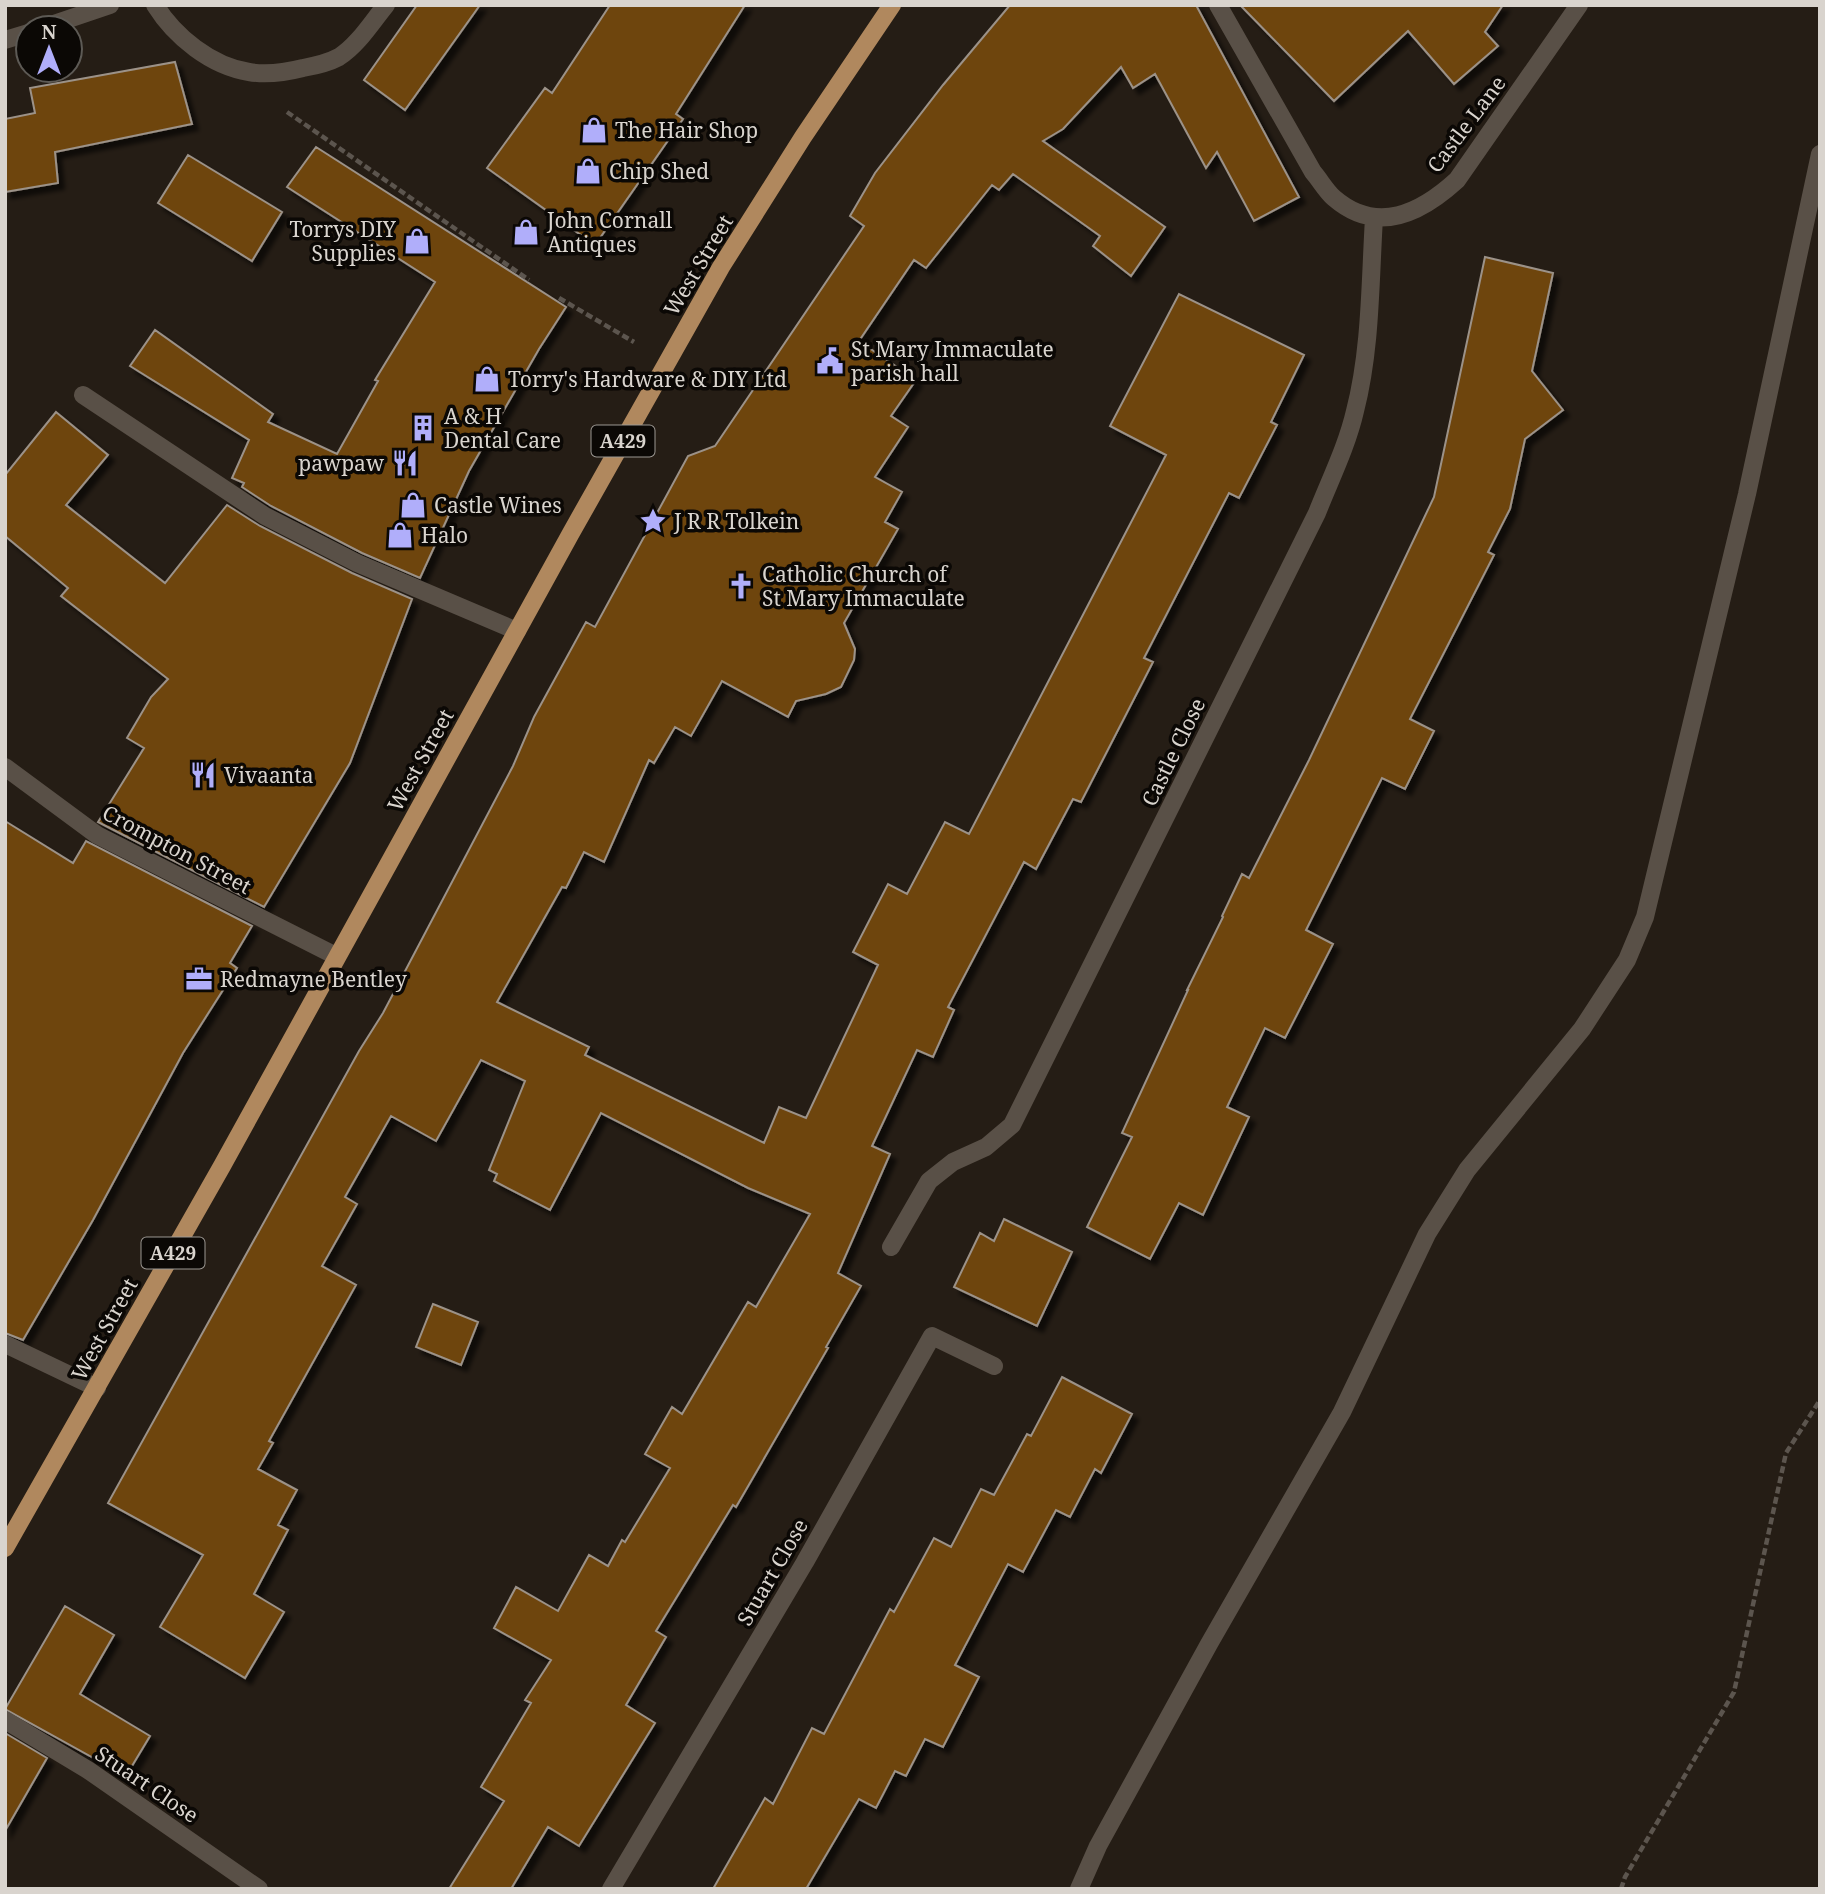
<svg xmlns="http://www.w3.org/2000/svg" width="1825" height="1894" font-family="'Noto Serif',serif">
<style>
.building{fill:#6e450f;stroke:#9c9288;stroke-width:2;filter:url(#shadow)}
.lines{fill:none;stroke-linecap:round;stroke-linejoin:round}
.path{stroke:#5c554e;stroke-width:4.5;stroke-dasharray:7 3.5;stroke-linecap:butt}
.minor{stroke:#595047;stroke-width:18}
.major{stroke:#b0885e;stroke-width:18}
.labels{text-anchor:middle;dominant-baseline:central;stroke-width:7;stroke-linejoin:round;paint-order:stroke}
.shield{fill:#0b0805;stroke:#9b9792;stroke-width:2}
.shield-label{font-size:19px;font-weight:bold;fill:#d9d4ce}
.street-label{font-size:21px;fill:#d9d4ce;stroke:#0b0805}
.poi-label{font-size:21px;fill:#d9d4ce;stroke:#0b0805;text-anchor:start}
</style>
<defs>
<filter id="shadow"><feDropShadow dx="6" dy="6" stdDeviation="2" flood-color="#0009"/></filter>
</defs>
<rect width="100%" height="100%" fill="#251d15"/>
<path class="building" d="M417,5h63l-75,105 -41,-30z
M610,5h135l-69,109 7,5 -88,126 -108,-77 58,-80 7,5z
M1010,5h186l103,192 -45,24 -37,-69 -11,16 -51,-94 -22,14 -12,-21 -58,62 -20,12 122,86 -34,49 -38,-30 7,-10 -87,-62 -14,16 -7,-5 -66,83 -12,-8 -55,81 57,39 -25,36 17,11 -33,50 27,15 -17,30 13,7 -54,94 11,26 -1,11 -13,27 -15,7 -30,7 -8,16 -66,-36 -31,55 -16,-9 -21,36 -5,-3 -45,102 -20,-10 -18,36 -4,-1 -65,115 92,45 -4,8 179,88 15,-36 27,11 72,-153 -25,-13 35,-68 19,10 38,-72 24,12 197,-379 -56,-29 69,-132 125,61 -33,67 6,3 -38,73 -10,-5 -85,165 9,4 -72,140 -8,-3 -37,70 -12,-7 -76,145 6,3 -21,47 -16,-7 -45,96 18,8 -52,119 23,13 -35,61 2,1 -92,159 -3,-2 -77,126 10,6 -40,68 29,18 -76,123 -31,-19 -37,62h-62l55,-88 -23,-14 50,-84 -6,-3 26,-40 -57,-32 22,-41 42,24 31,-56 19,11 14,-26 3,2 45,-74 -25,-14 27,-47 10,7 66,-112 8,5 54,-93 -62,-26 -147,-75 -51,97 -56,-29 3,-7 -8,-4 36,-89 -44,-21 -45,81 -45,-25 -46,81 12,7 -35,62 34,19 -87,156 4,2 -15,26 39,21 -19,35 10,5 -34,64 30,18 -39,66 -85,-51 43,-72 -95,-52 251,-452 24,-38 130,-247 21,-49 52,-95 9,5 93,-171 27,-10 149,-220 -14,-10 25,-43 68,-88z
M1240,5h263l-18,27 13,14 -44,38 -46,-53 -74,70z
M175,62l17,62 -137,28 3,31 -53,9v-73l30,-6 -5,-25z
M316,147l250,160 -27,42 -70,122 -49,107 -58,-25 -91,-47 -29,-19 2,-4 -12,-5 17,-38 -119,-74 25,-36 118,84 -5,8 69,32 41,-73 -3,-1 60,-98 -148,-95z
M188,155l94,57 -30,49 -94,-58z
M1485,257l68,16 -21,98 31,39 -38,29 -15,70 -22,43 6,3 -84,164 24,12 -29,58 -23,-11 -76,152 27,14 -48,94 -20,-10 -38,79 22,10 -46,98 -24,-12 -29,56 -63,-32 45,-90 -10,-4 66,-143h-1l36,-73 -1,-1 20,-42 7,4 60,-118 125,-263z
M56,412l52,43 -42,50 99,78 62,-78 33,21 92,47 60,26 -62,164 -86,144 -166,-85 46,-74 -17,-10 24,-41 17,-18 -107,-83 7,-8 -63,-52v-61z
M5,821l68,42 13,-22 166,85 -22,37 7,5 -54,85 -90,167 -70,120 -18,-7z
M1004,1219l68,33 -35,74 -83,-39 26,-54 14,8z
M433,1304l45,18 -17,43 -45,-18z
M1062,1377l70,37 -31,59 -6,-4 -25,48 -14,-7 -33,62 -15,-8 -53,101 24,12 -36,70 -18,-8 -19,37 -11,-5 -19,37 -17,-9 -53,90h-93l52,-91 8,6 39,-76 12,6 66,-125 4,3 40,-74 17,9 30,-58 13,6 33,-61 4,2z
M65,1606l49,29 -34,59 70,42 -24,40 -121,-67z
M5,1733l42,25 -42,73z"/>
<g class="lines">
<path class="path" d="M287,112l242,168
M559,298l75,44
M1621,1889l4,-12 109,-185 52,-239 34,-53"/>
<path class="minor" d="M155,5c20,32 56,61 94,67 17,3 38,0 54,-4 11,-2 25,-5 36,-11 19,-12 33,-35 47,-52
M1218,5l95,167c7,8 13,19 21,26 43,37 87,15 123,-18l122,-175
M42,28l68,-23
M5,40l23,-7
M83,395l182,121 92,47 160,68
M5,767l92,68 239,121
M891,1247l38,-66 24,-19 33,-15 26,-22 305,-612c13,-33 30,-67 38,-102 16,-62 15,-129 19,-193
M5,1344l92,44
M5,1720l83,50 171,119
M611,1889l194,-327 127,-226 62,30
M1079,1889l19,-43 111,-202 133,-232 85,-178 40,-64 115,-141 45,-69 18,-43 102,-423 73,-340"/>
<path class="major" d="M5,1548l217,-382 349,-633 150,-266 82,-130 89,-132"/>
</g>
<defs>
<g id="shop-bare" transform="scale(2.1)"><path d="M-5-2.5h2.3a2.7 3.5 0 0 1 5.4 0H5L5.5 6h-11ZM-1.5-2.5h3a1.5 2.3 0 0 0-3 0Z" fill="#b0aefa" stroke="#0b0805" stroke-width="2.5" paint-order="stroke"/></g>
<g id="civic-bare" transform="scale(2.1)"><path d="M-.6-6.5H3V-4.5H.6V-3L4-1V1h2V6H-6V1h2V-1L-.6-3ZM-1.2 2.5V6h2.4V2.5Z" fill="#b0aefa" stroke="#0b0805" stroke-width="2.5" paint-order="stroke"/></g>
<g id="building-bare" transform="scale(2.1)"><path d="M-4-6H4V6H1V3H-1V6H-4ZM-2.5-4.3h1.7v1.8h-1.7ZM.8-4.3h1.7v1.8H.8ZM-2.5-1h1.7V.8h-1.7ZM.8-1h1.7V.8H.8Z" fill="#b0aefa" stroke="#0b0805" stroke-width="2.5" paint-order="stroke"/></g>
<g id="restaurant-bare" transform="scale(2.1)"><path d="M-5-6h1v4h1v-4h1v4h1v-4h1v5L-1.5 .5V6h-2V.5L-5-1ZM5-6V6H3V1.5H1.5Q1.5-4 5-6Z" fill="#b0aefa" stroke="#0b0805" stroke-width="2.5" paint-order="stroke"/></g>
<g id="sight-bare" transform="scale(2.1)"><path d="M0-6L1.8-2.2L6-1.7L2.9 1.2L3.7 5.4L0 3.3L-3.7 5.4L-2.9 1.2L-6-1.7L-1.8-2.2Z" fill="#b0aefa" stroke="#0b0805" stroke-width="2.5" paint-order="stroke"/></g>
<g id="church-bare" transform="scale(2.1)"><path d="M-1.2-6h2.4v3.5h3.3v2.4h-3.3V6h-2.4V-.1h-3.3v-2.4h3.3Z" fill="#b0aefa" stroke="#0b0805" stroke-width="2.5" paint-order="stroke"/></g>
<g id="office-bare" transform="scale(2.1)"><path d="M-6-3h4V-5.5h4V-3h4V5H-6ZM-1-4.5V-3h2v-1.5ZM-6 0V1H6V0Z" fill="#b0aefa" stroke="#0b0805" stroke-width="2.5" paint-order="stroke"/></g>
</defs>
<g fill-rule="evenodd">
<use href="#shop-bare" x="594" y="130"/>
<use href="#shop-bare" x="588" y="171"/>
<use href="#shop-bare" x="526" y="232"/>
<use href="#shop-bare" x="417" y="241"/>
<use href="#civic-bare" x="830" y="361"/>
<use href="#shop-bare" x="487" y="379"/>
<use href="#building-bare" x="423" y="428"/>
<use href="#restaurant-bare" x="405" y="463"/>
<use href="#shop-bare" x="413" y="505"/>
<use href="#sight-bare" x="653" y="521"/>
<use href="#shop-bare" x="400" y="535"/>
<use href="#church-bare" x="741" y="586"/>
<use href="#restaurant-bare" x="203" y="775"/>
<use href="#office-bare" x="199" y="979"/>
</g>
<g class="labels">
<g class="shield">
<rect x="591.5" y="425.5" width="63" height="31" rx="5"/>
<rect x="141.5" y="1237.5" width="63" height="31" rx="5"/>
</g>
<g class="shield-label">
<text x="623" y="441">A429</text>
<text x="173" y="1253">A429</text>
</g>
<g class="street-label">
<text transform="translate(1466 124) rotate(-53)">Castle Lane</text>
<text transform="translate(698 265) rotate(-59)">West Street</text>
<text transform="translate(1173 752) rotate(-64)">Castle Close</text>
<text transform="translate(420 760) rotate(-61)">West Street</text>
<text transform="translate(177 849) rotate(28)">Crompton Street</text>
<text transform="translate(104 1329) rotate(-61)">West Street</text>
<text transform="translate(772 1572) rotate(-60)">Stuart Close</text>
<text transform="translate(147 1784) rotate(34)">Stuart Close</text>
</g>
<g class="poi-label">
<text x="615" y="130">The Hair Shop</text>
<text x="609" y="171">Chip Shed</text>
<text x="547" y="220">John Cornall<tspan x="547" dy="24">Antiques</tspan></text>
<text x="396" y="229" text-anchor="end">Torrys DIY<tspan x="396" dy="24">Supplies</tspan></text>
<text x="851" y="349">St Mary Immaculate<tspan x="851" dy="24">parish hall</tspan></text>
<text x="508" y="379">Torry's Hardware &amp; DIY Ltd</text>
<text x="444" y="416">A &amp; H<tspan x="444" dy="24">Dental Care</tspan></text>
<text x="384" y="463" text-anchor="end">pawpaw</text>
<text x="434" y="505">Castle Wines</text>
<text x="674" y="521">J R R Tolkein</text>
<text x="421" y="535">Halo</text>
<text x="762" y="574">Catholic Church of<tspan x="762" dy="24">St Mary Immaculate</tspan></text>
<text x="224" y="775">Vivaanta</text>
<text x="220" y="979">Redmayne Bentley</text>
</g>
</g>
<rect width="1825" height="1894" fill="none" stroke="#d9d4ce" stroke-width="14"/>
<g transform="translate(49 49)"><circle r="33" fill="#0b0805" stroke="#5d5a55" stroke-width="2"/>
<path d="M0-5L12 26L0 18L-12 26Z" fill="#b0aefa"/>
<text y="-10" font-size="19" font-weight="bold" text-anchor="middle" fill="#d9d4ce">N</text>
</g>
</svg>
